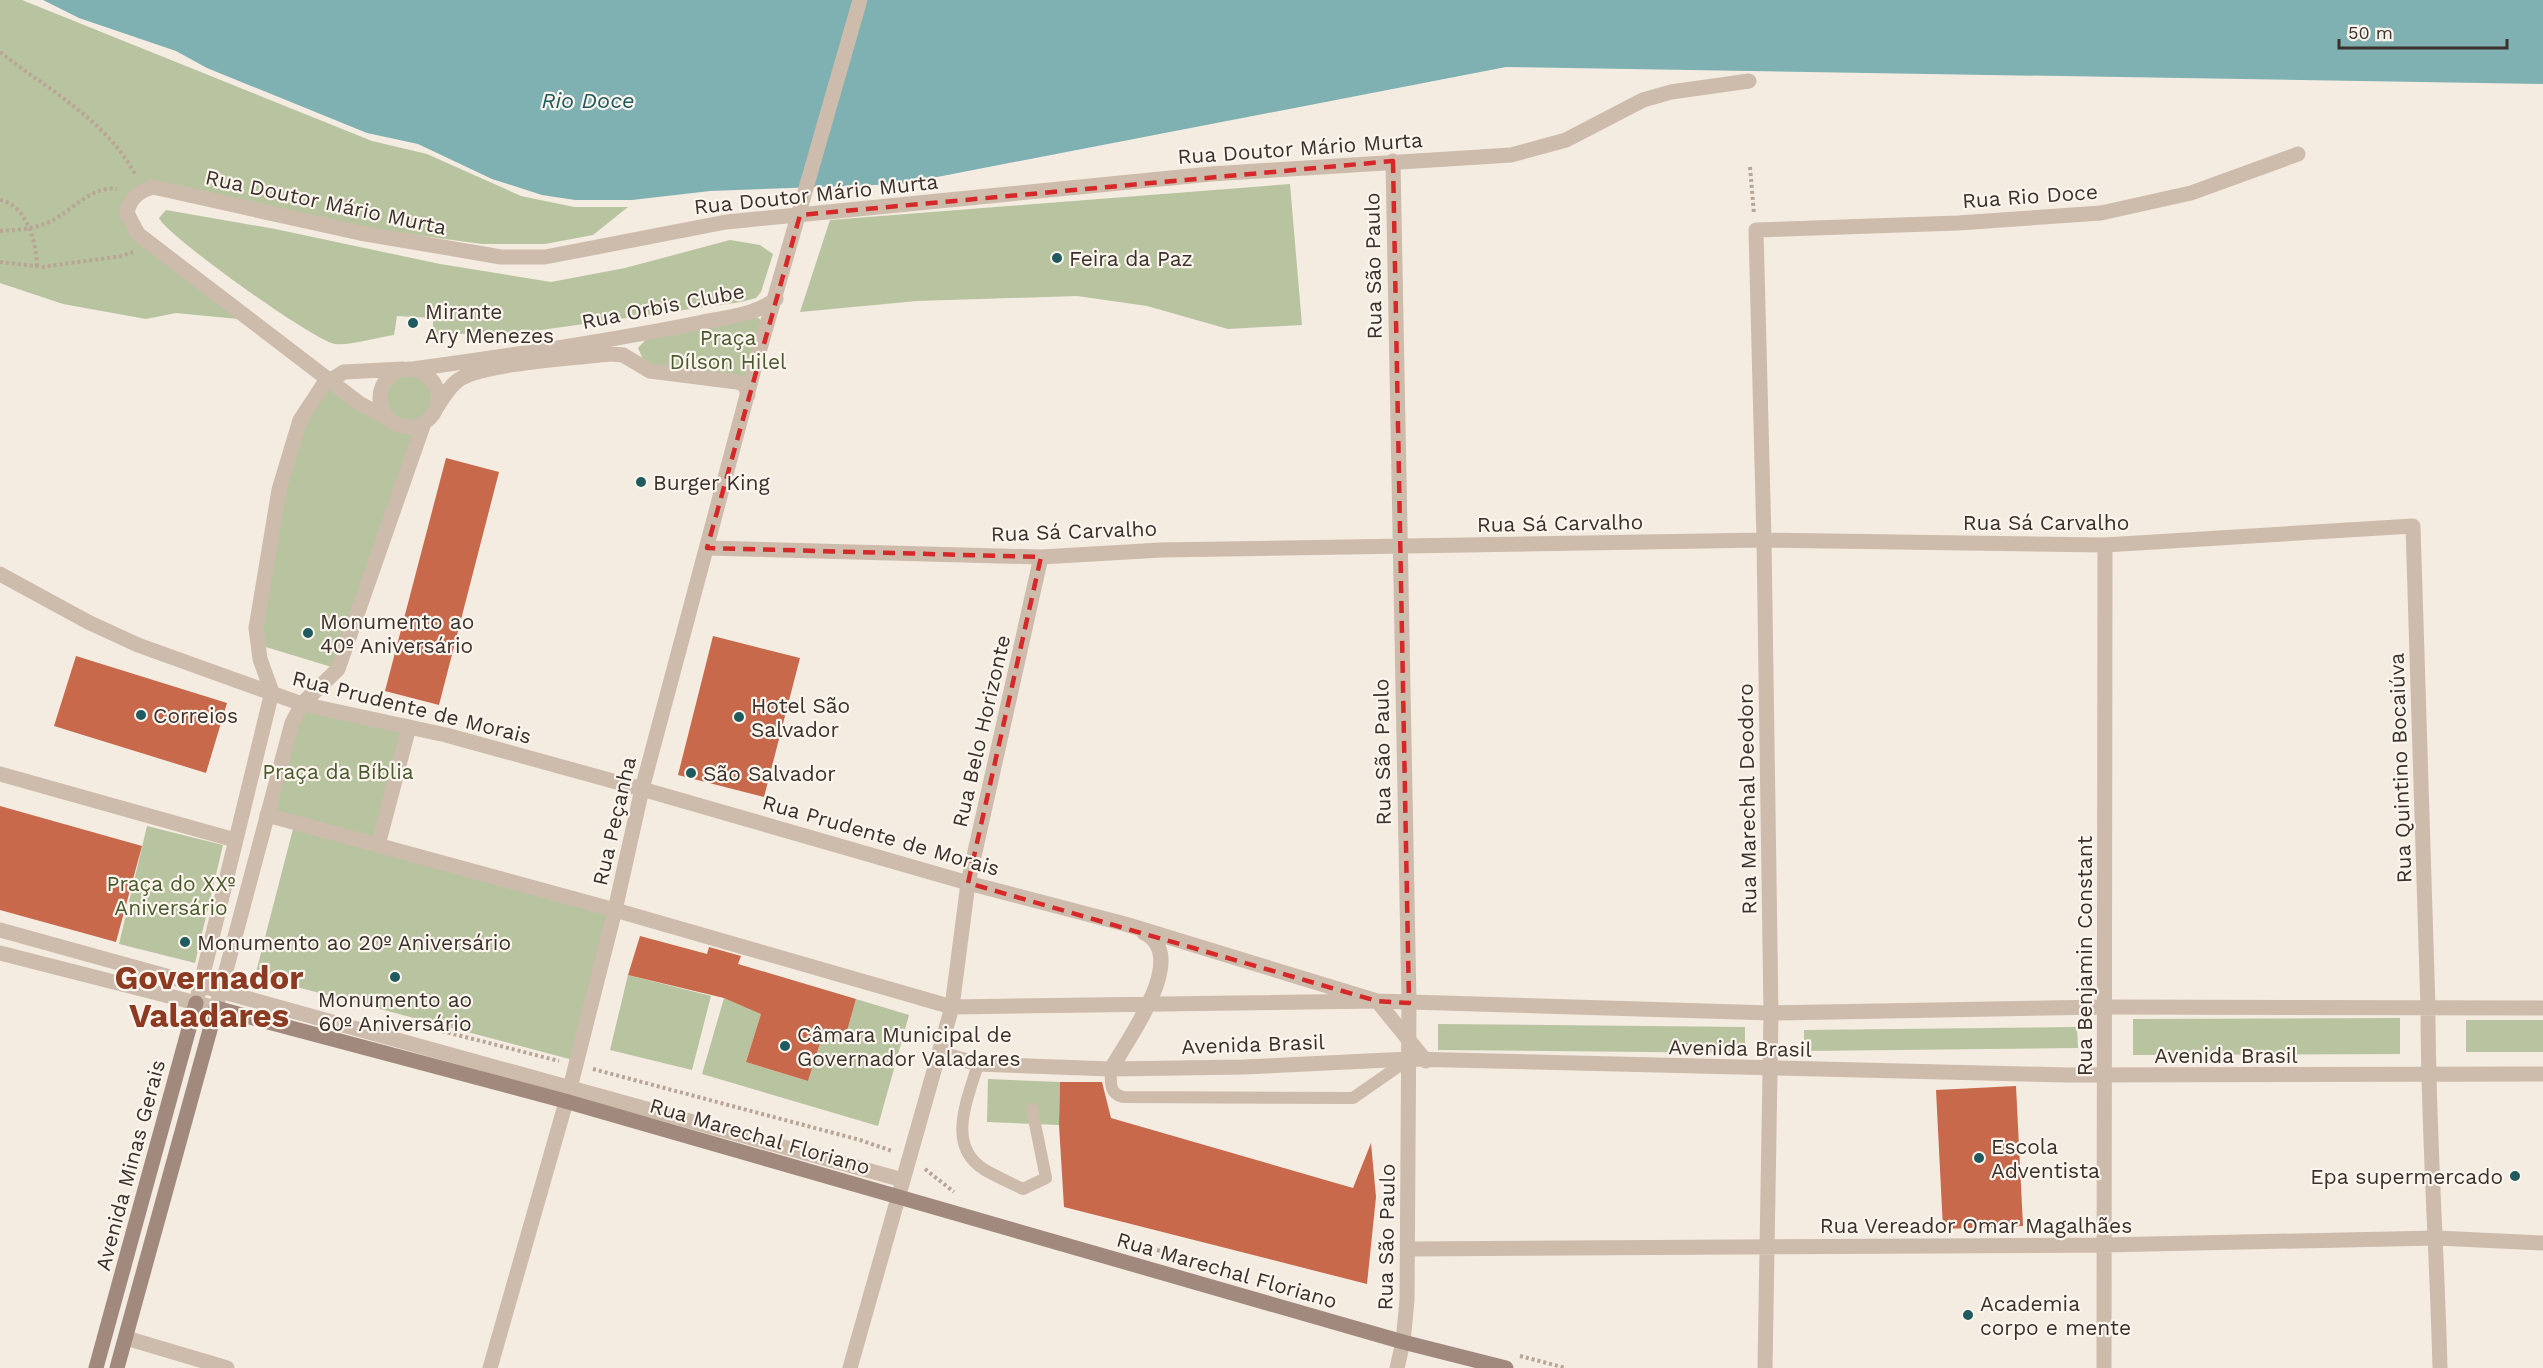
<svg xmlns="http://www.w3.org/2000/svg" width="2543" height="1368" font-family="'Work Sans',sans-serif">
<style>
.green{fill:#b8c4a0}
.water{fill:#7fb0b2}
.building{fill:#c8694b}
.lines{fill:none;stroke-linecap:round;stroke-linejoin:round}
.path{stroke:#b9a596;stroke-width:4;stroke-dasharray:3 3;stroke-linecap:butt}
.service{stroke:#cdbbac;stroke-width:12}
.pedestrian{stroke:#cdbbac;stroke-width:15}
.minor{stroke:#cdbbac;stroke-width:15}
.tertiary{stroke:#cdbbac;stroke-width:15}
.secondary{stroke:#a18a7d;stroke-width:15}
.marked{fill:none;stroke:#d62828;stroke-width:4.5;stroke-dasharray:12 8;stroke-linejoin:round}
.poi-dot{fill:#1f5a5e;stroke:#fbf5ee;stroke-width:2}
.labels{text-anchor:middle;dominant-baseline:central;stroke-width:4.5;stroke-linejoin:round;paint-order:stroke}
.street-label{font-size:21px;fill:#3b302b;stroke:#fbf5ee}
.poi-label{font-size:21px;fill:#3b302b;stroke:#fbf5ee;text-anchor:start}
.park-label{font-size:21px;fill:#4a5a2e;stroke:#fbf5ee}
.water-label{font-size:22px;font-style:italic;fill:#1f5a5e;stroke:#fbf5ee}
.town-label{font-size:33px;font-weight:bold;fill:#8c3b22;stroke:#fbf5ee}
</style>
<rect width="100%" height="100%" fill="#f4ebe1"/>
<path class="green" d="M0,0h22l350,141 55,13 94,42 53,11h54l-35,28 -48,9h-63l-111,-15 -231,-40 -13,35 121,96 -72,-7 -30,6 -83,-15 -63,-21z
M1290,184l12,141 -74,4 -81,-23 -70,-10 -160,5 -117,11 30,-92z
M166,210l109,19 165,35 111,18 74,-14 105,-28 30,5 13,9 -12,38 -5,6 -15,4 -207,29 -101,4v-17l-36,-2 -3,19c-16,2 -44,11 -59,9 -21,-3 -168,-108 -176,-126z
M757,317l4,3 -11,53 -8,6 -97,-15 -7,-16 11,-12z
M384 399a25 25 0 1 1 50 0a25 25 0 1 1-50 0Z
M323,385l72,39 9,3 19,-1 -85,243 -82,-25 44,-224z
M304,710l99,19 -29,112 -101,-29 23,-89z
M294,825l320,85 -41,150 -318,-84z
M147,826l76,19 -28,118 -76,-19z
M628,975l83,21 -19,74 -82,-20z
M724,998l38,13 -16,51 62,19 16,-50 21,7 11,-39 53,16 -31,111 -176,-52z
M2400,1018v36l-267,1v-36z
M2466,1020h77v32h-77z
M1438,1024l307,3v26l-307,-3z
M2077,1027l1,21 -274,3v-21z
M988,1079l72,3 -1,43 -72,-3z"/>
<path class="water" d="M43,0h2500v84l-1037,-17 -605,117 -191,7 -78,9h-57l-33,-5 -50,-16 -74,-35 -51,-11 -160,-65 -31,-17 -97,-33z"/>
<path class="building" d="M446,458l53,14 -60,233 -54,-14z
M713,636l87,22 -36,139 -86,-22z
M76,656l151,47 -21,70 -152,-47z
M0,806l142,40 -26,96 -116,-32z
M640,936l67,18 2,-7 32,9 -3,8 118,35 -11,39 -21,-7 -16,50 -62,-19 15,-48 -37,-16 -96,-23z
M1060,1082h42l9,36 242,70 18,-45 5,54 -9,87 -303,-77 -5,-82z
M2016,1086l7,140 -80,3 -7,-139z"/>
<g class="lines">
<path class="path" d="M0,52c49,39 106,67 136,124
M1750,167l4,47
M0,200c27,5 37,44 37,67
M0,231c18,-1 35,-2 51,-10 21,-10 41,-36 66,-32
M0,262l42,5 80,-11 11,-4
M442,1031l117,30
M593,1069l267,71 32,11
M925,1169l29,23
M1157,1250l68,19
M1520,1356l46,12"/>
<path class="service" d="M978,1064c-10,35 -33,82 7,106 12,7 26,13 38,19l23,-11 -14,-69
M1111,1069c0,12 -3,24 12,28l230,1 56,-39"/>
<path class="pedestrian" d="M267,815l348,95
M378,845l31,-118
M952,1007l16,-124
M126,1338l101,30"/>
<path class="minor" d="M1393,161l16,842 -2,297 -4,42 -6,26
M387,418l-28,-15 -221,-169 -11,-21c3,-15 12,-22 26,-26l207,46 141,24h44l181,-35 485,-48 300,-19 55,-15 77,-40 28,-8 78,-11
M707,548l334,9 120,-7 603,-10 341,5 308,-19 15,482
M0,774l235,66
M968,883l73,-326
M615,910l337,97
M1409,1249l694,-4 334,-7 106,5
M1765,1368l6,-355 -7,-473 -8,-310 202,-7 143,-10 90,-20 107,-39
M2104,1368l1,-823"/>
<path class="tertiary" d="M380 398a29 29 0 1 1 58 0a29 29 0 1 1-58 0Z
M413,369c95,-13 191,-27 285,-46 27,-6 56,-7 78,-24
M437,407c6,-9 13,-22 23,-28 25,-16 117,-21 150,-25l13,1 27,16 87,11 8,3 3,10
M0,574l88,48 50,23 164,59 144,31 196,54 326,94 157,41 252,77 49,60
M272,692l-12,-33 -4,-31 23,-138 21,-70 23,-35 21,-13 59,-3
M0,930l903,250
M0,953l216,55 76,-285 10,-19 36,-35 86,-246
M198,995l74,-303
M2428,1008c0,120 9,240 12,360
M939,1053l39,11 133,5 133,-2 165,-8 659,16 475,-1
M1111,1069c16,-29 80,-114 33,-136
M490,1368l80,-280 45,-178 27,-121 111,-416 107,-373
M850,1368l102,-361 425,-6 394,12 334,-6 438,1"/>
<path class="secondary" d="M96,1368l100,-365
M117,1368l99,-360 349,93 838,241 103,26"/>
</g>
<path class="marked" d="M1393,161l16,842 -32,-2 -409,-118 73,-326 -334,-9 93,-333z"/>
<g class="poi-dot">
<circle cx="1057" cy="258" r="6"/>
<circle cx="413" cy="323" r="6"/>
<circle cx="641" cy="482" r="6"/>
<circle cx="308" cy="633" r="6"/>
<circle cx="141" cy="715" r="6"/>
<circle cx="739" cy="717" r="6"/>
<circle cx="691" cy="773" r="6"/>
<circle cx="185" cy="942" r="6"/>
<circle cx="395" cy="977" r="6"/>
<circle cx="785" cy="1046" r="6"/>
<circle cx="1979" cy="1158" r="6"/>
<circle cx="2515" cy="1176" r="6"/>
<circle cx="1968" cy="1315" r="6"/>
</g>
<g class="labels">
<g class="street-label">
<text transform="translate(1300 148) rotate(-4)">Rua Doutor Mário Murta</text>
<text transform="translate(816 194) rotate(-6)">Rua Doutor Mário Murta</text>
<text transform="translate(2030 196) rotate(-4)">Rua Rio Doce</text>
<text transform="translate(326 202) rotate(12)">Rua Doutor Mário Murta</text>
<text transform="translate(1373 266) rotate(-91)">Rua São Paulo</text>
<text transform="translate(663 306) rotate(-11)">Rua Orbis Clube</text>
<text x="2046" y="522">Rua Sá Carvalho</text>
<text transform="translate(1560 523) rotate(-1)">Rua Sá Carvalho</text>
<text transform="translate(1074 531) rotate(-2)">Rua Sá Carvalho</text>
<text transform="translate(412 707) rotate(14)">Rua Prudente de Morais</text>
<text transform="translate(981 731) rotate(-77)">Rua Belo Horizonte</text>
<text transform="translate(1382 752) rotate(-91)">Rua São Paulo</text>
<text transform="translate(2400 768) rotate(-92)">Rua Quintino Bocaiúva</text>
<text transform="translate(1747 799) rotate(-91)">Rua Marechal Deodoro</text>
<text transform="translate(614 821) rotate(-77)">Rua Peçanha</text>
<text transform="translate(881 835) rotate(16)">Rua Prudente de Morais</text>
<text transform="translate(2084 956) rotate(-90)">Rua Benjamin Constant</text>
<text transform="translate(1253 1044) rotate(-2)">Avenida Brasil</text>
<text transform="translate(1740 1048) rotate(1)">Avenida Brasil</text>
<text x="2226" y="1055">Avenida Brasil</text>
<text transform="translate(760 1136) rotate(16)">Rua Marechal Floriano</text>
<text transform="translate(130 1165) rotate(-75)">Avenida Minas Gerais</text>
<text x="1976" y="1225">Rua Vereador Omar Magalhães</text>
<text transform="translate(1386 1237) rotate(-89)">Rua São Paulo</text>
<text transform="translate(1227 1270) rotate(16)">Rua Marechal Floriano</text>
</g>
<g class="poi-label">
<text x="1069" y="258">Feira da Paz</text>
<text x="425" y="311">Mirante<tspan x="425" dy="24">Ary Menezes</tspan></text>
<text x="653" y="482">Burger King</text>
<text x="320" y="621">Monumento ao<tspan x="320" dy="24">40º Aniversário</tspan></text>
<text x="751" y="705">Hotel São<tspan x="751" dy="24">Salvador</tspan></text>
<text x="153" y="715">Correios</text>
<text x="703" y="773">São Salvador</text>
<text x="197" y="942">Monumento ao 20º Aniversário</text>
<text x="395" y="999" text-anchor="middle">Monumento ao<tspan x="395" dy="24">60º Aniversário</tspan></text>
<text x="797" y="1034">Câmara Municipal de<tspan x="797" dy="24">Governador Valadares</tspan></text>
<text x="1991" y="1146">Escola<tspan x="1991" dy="24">Adventista</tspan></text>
<text x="2503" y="1176" text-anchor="end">Epa supermercado</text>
<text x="1980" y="1303">Academia<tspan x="1980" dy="24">corpo e mente</tspan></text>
</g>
<g class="park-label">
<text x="728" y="337">Praça<tspan x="728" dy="24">Dílson Hilel</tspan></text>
<text x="338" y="771">Praça da Bíblia</text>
<text x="171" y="883">Praça do XXº<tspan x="171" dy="24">Aniversário</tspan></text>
</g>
<g class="water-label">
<text x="588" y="100">Rio Doce</text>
</g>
<g class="town-label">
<text x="209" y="977">Governador<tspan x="209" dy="38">Valadares</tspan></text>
</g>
</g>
<path d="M2339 39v9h168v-9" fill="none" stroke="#3b302b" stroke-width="3"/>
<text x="2348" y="39" font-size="18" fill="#3b302b" stroke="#fbf5ee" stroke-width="4.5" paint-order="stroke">50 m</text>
</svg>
